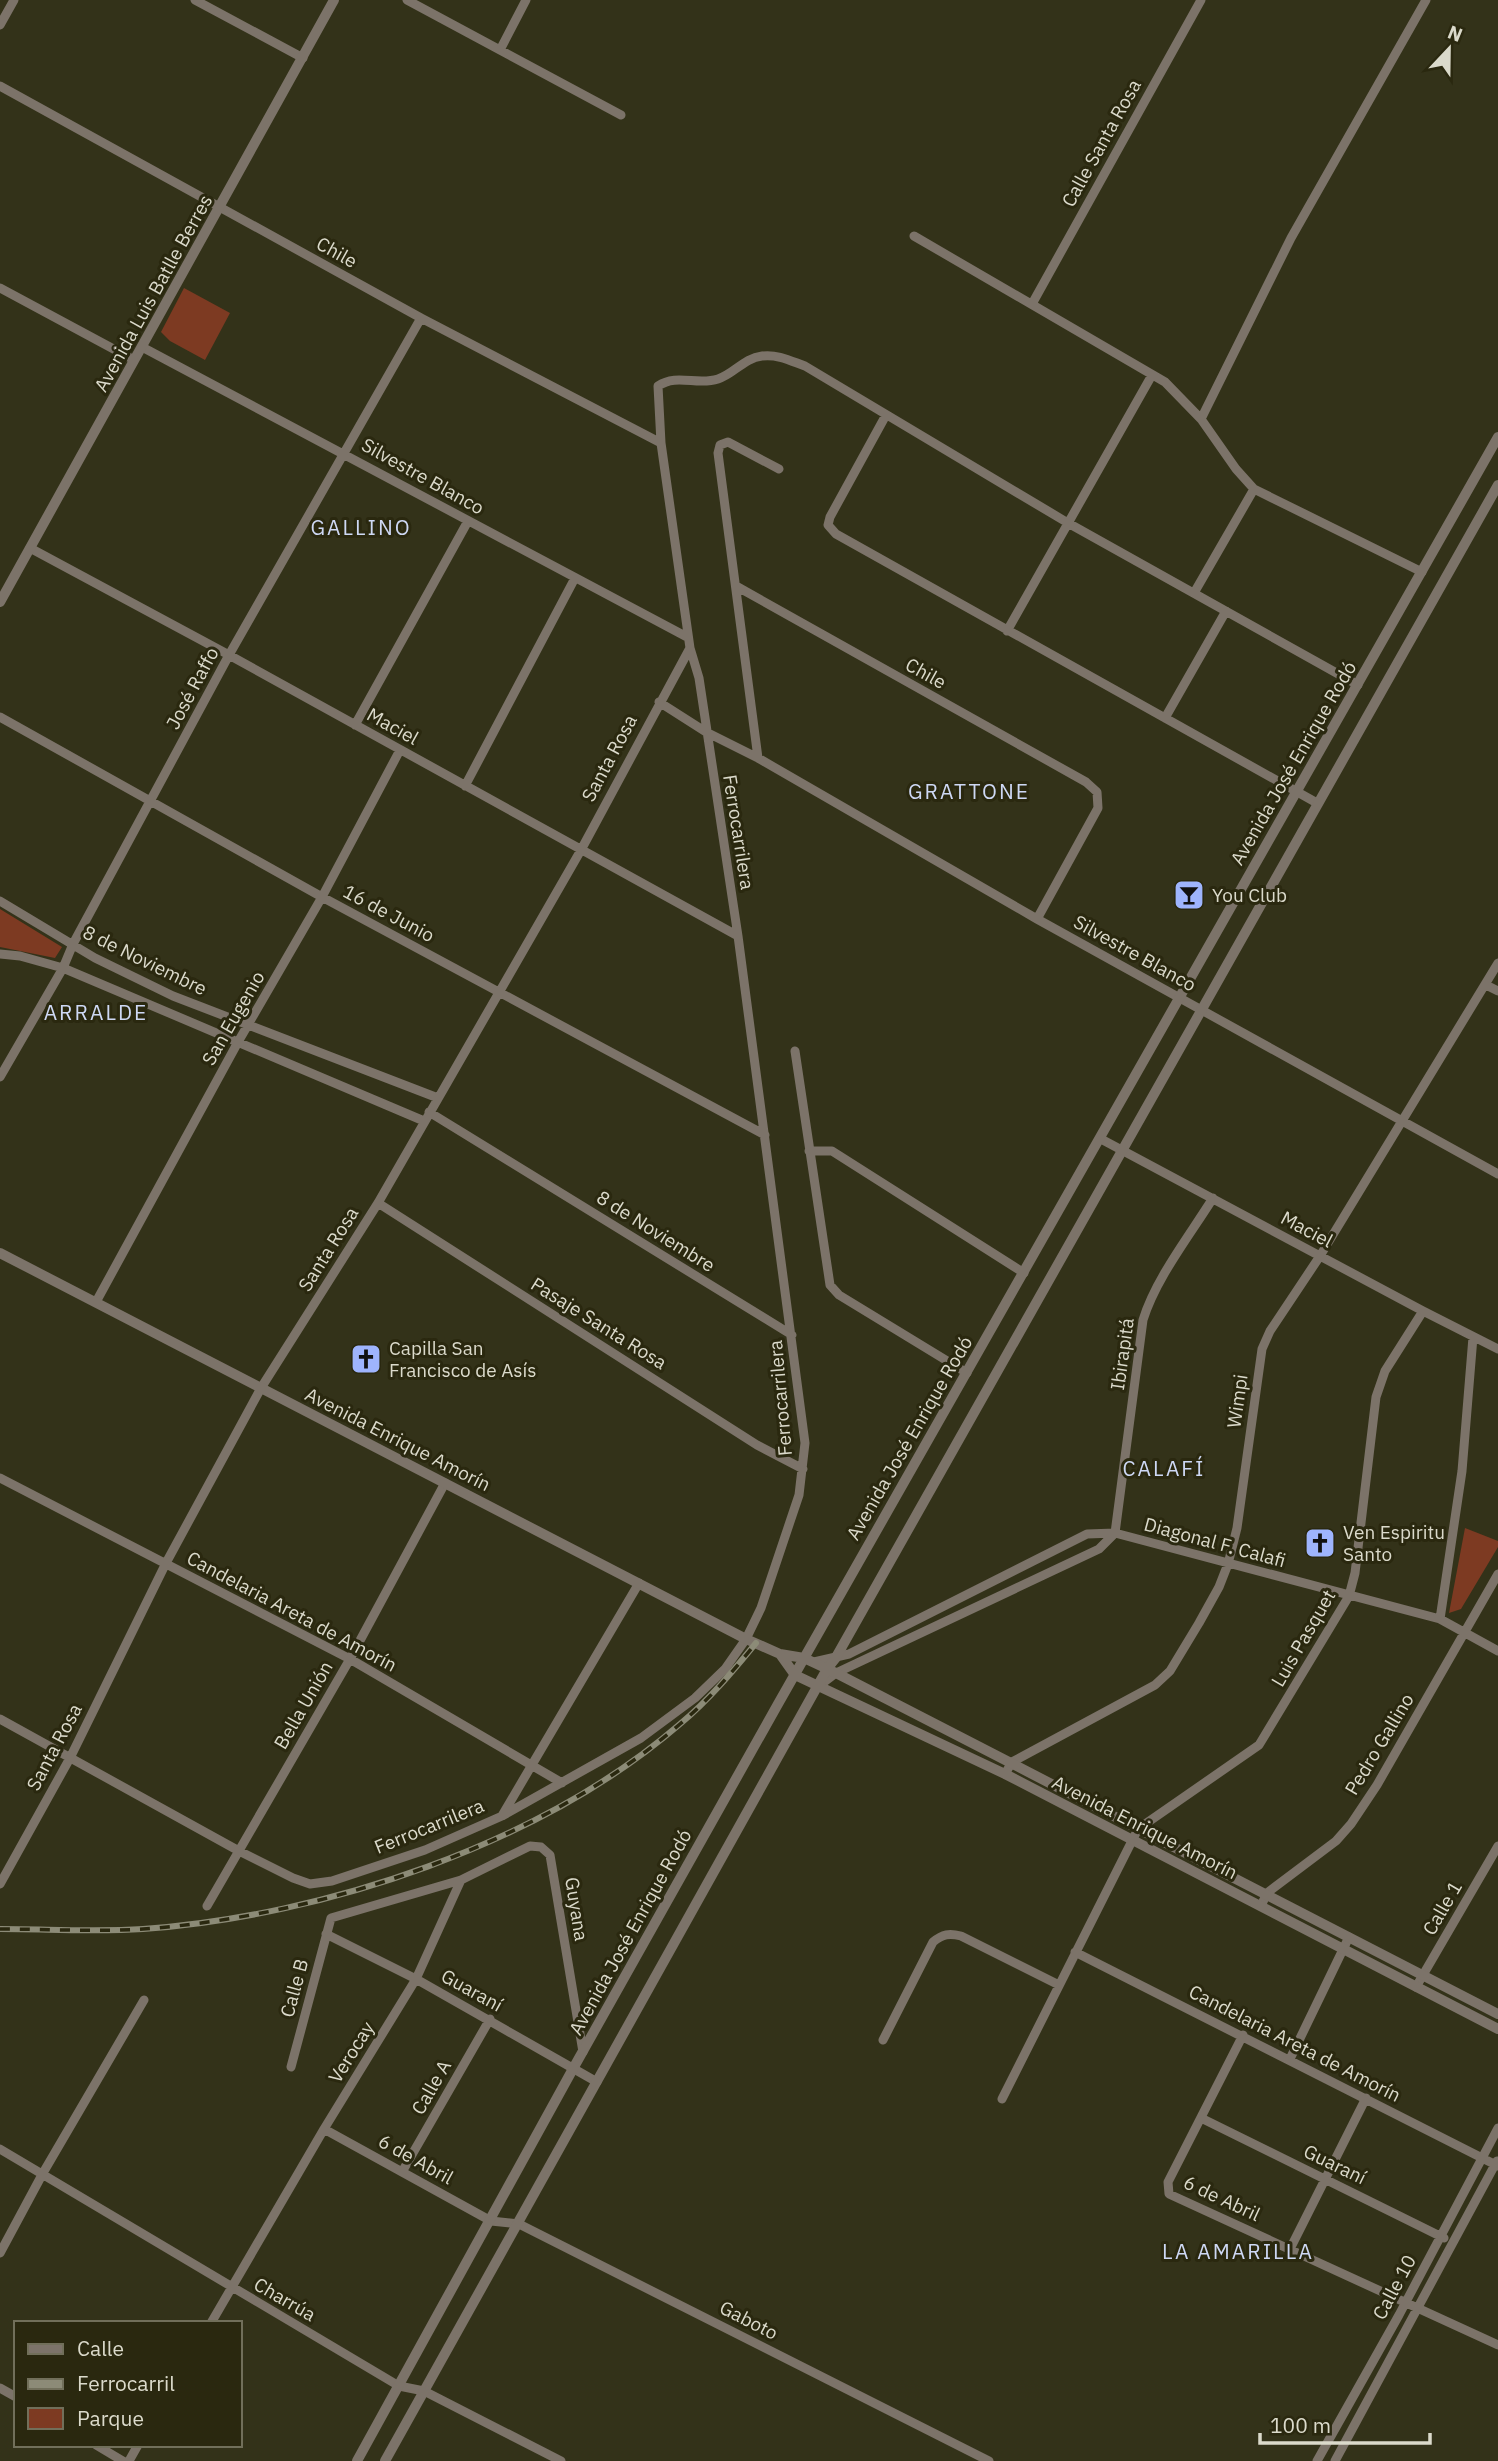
<svg xmlns="http://www.w3.org/2000/svg" width="1498" height="2461" font-family="'IBM Plex Sans',sans-serif">
<style>
.green{fill:#7d3a22}
.lines{fill:none;stroke-linecap:round;stroke-linejoin:round}
.minor{stroke:#7c7369;stroke-width:9}
.tertiary{stroke:#7c7369;stroke-width:10}
.rail-casing{stroke:#8c8b77;stroke-width:6}
.rail{stroke:#2a280f;stroke-width:3.5;stroke-dasharray:10;stroke-linecap:butt}
.labels{text-anchor:middle;dominant-baseline:central;stroke-width:6;stroke-linejoin:round;paint-order:stroke}
.street-label{font-size:19px;fill:#dbdacb;stroke:#2a280f}
.poi-label{font-size:19px;fill:#dbdacb;stroke:#2a280f;text-anchor:start}
.neighbourhood-label{font-size:21px;letter-spacing:2px;fill:#ced8f4;stroke:#2a280f}
</style>
<rect width="100%" height="100%" fill="#333219"/>
<path class="green" d="M184,288l46,25 -25,47 -35,-19 -9,-9z
M0,909l62,38 -7,11 -55,-11z
M1465,1528l33,13v6l-37,62 -12,4z"/>
<g class="lines">
<path class="minor" d="M195,0l108,58
M407,0l214,115
M0,25l14,-25
M500,50l26,-50
M0,86l421,232 240,125
M914,236l251,146 36,37 35,50 18,20 168,83
M0,288l134,72
M1032,304l169,-304
M142,347l545,290
M886,415l-56,102 -2,8 8,9 481,269
M1201,419l90,-181 135,-238
M30,548l199,107 509,281
M736,586l350,196 11,10 1,16 -61,111
M1194,593l60,-104
M1007,631l145,-256
M659,702l47,30 52,26 279,161 461,255
M0,717l322,180 443,238
M1165,718l61,-107
M355,725l113,-204
M758,758l-40,-305 2,-8 8,-3 51,27
M465,786l110,-208
M0,901l95,57 78,38 265,102
M0,954l20,2 43,12 361,153
M1486,985l12,6
M795,1051l35,234 9,10 128,78
M0,1077l63,-109 10,-24 156,-289 192,-337
M429,1112l363,223
M1101,1139l322,172 75,38
M809,1151h23l192,122
M378,1203l379,242 46,24
M96,1302l142,-260 84,-145 78,-147
M0,1478l350,181 212,124
M1115,1533l28,-213c13,-42 47,-85 70,-122
M1440,1619l22,-148 11,-134
M814,1662l35,-8 238,-120 28,-1 325,86 58,32
M819,1686l17,-13 263,-124 16,-16
M0,1719l239,132 54,27 17,6 22,-3 93,-31 77,-34 139,-78 54,-40 30,-29 21,-30 15,-31 38,-113 6,-52 -67,-507 -39,-258 -9,-30
M1005,1774l7,-12 143,-77 15,-14 29,-48 20,-36 9,-23 9,-36 25,-179 8,-18 50,-75 178,-293
M503,1814l136,-231
M0,1884l70,-126 96,-195 95,-175 117,-185 203,-353 109,-202 -29,-205 -3,-57c19,-13 39,0 60,-7 16,-5 26,-21 44,-23 16,-2 29,5 43,10l263,157 290,162
M207,1906l143,-247 95,-176
M1261,1906l6,-13 69,-52 15,-17 26,-39 121,-211
M326,1934l90,45 181,103
M1075,1952l423,214
M1416,1987l82,-141
M1243,2035l-75,147 1,12 329,151
M883,2040l50,-98c10,-8 16,-9 28,-6l98,49
M1290,2059l59,-122
M291,2067l40,-149 130,-38
M1002,2099l136,-270 121,-84 90,-149 6,-23 21,-176 9,-26 38,-60
M1201,2118l243,120
M324,2129l167,92 28,3 470,237
M0,2149l399,237 25,5 137,70
M402,2172l88,-153
M1290,2249l76,-151
M0,2253l43,-80 101,-173
M211,2323l113,-194 92,-150 45,-99 69,-34 11,1 9,8 33,197
M0,2388l16,9
M96,2445l27,16
M129,2461l9,-16
M1317,2461l82,-146 99,-187
M1335,2461l162,-300"/>
<path class="tertiary" d="M0,602l334,-602
M0,1253l746,386 34,15 24,4 32,15 662,341
M780,1654l15,21 210,99 493,255
M357,2461l217,-394 204,-363 720,-1267
M385,2461l442,-792 8,-10 663,-1174"/>
<g class="rail-casing">
<path id="rail" d="M0,1929c47,0 96,3 143,0 182,-13 398,-85 537,-205 29,-24 53,-53 76,-81"/>
</g>
<use href="#rail" class="rail"/>
</g>
<defs>
<g id="bar-square" transform="scale(1.575)"><rect x="-9" y="-9" width="18" height="18" rx="4" fill="#9eb4fd" stroke="#2a280f"/><path d="M-6-5H6L.8 .8V4.5H3.5V6h-7V4.5H-.8V.8Z" fill="#111"/></g>
<g id="church-square" transform="scale(1.575)"><rect x="-9" y="-9" width="18" height="18" rx="4" fill="#9eb4fd" stroke="#2a280f"/><path d="M-1.2-6h2.4v3.5h3.3v2.4h-3.3V6h-2.4V-.1h-3.3v-2.4h3.3Z" fill="#111"/></g>
</defs>
<g fill-rule="evenodd">
<use href="#bar-square" x="1189" y="895"/>
<use href="#church-square" x="366" y="1359"/>
<use href="#church-square" x="1320" y="1543"/>
</g>
<g class="labels">
<g class="street-label">
<text transform="translate(1101 143) rotate(-61)">Calle Santa Rosa</text>
<text transform="translate(337 252) rotate(29)">Chile</text>
<text transform="translate(153 293) rotate(-61)">Avenida Luis Batlle Berres</text>
<text transform="translate(423 476) rotate(29)">Silvestre Blanco</text>
<text transform="translate(926 673) rotate(29)">Chile</text>
<text transform="translate(192 688) rotate(-62)">José Raffo</text>
<text transform="translate(393 726) rotate(29)">Maciel</text>
<text transform="translate(609 758) rotate(-62)">Santa Rosa</text>
<text transform="translate(1293 763) rotate(-60)">Avenida José Enrique Rodó</text>
<text transform="translate(739 832) rotate(81)">Ferrocarrilera</text>
<text transform="translate(389 913) rotate(28)">16 de Junio</text>
<text transform="translate(1135 953) rotate(29)">Silvestre Blanco</text>
<text transform="translate(145 960) rotate(26)">8 de Noviembre</text>
<text transform="translate(233 1018) rotate(-60)">San Eugenio</text>
<text transform="translate(1307 1229) rotate(28)">Maciel</text>
<text transform="translate(656 1231) rotate(32)">8 de Noviembre</text>
<text transform="translate(328 1249) rotate(-58)">Santa Rosa</text>
<text transform="translate(599 1323) rotate(32)">Pasaje Santa Rosa</text>
<text transform="translate(1122 1354) rotate(-82)">Ibirapitá</text>
<text transform="translate(780 1398) rotate(-95)">Ferrocarrilera</text>
<text transform="translate(1237 1401) rotate(-82)">Wimpi</text>
<text transform="translate(909 1438) rotate(-60)">Avenida José Enrique Rodó</text>
<text transform="translate(398 1439) rotate(27)">Avenida Enrique Amorín</text>
<text transform="translate(1215 1542) rotate(15)">Diagonal F. Calafi</text>
<text transform="translate(292 1611) rotate(28)">Candelaria Areta de Amorín</text>
<text transform="translate(1303 1638) rotate(-60)">Luis Pasquet</text>
<text transform="translate(303 1705) rotate(-60)">Bella Unión</text>
<text transform="translate(1379 1744) rotate(-59)">Pedro Gallino</text>
<text transform="translate(54 1747) rotate(-62)">Santa Rosa</text>
<text transform="translate(429 1826) rotate(-22)">Ferrocarrilera</text>
<text transform="translate(1145 1827) rotate(27)">Avenida Enrique Amorín</text>
<text transform="translate(1442 1908) rotate(-60)">Calle 1</text>
<text transform="translate(577 1909) rotate(81)">Guyana</text>
<text transform="translate(630 1932) rotate(-61)">Avenida José Enrique Rodó</text>
<text transform="translate(294 1988) rotate(-75)">Calle B</text>
<text transform="translate(472 1990) rotate(29)">Guaraní</text>
<text transform="translate(1295 2043) rotate(27)">Candelaria Areta de Amorín</text>
<text transform="translate(351 2052) rotate(-58)">Verocay</text>
<text transform="translate(431 2087) rotate(-60)">Calle A</text>
<text transform="translate(416 2159) rotate(29)">6 de Abril</text>
<text transform="translate(1335 2164) rotate(26)">Guaraní</text>
<text transform="translate(1222 2198) rotate(25)">6 de Abril</text>
<text transform="translate(1394 2287) rotate(-62)">Calle 10</text>
<text transform="translate(285 2299) rotate(30)">Charrúa</text>
<text transform="translate(749 2320) rotate(27)">Gaboto</text>
</g>
<g class="poi-label">
<text x="1212" y="895">You Club</text>
<text x="389" y="1348">Capilla San<tspan x="389" dy="22">Francisco de Asís</tspan></text>
<text x="1343" y="1532">Ven Espiritu<tspan x="1343" dy="22">Santo</tspan></text>
</g>
<g class="neighbourhood-label">
<text x="361" y="527">GALLINO</text>
<text x="969" y="791">GRATTONE</text>
<text x="96" y="1012">ARRALDE</text>
<text x="1164" y="1468">CALAFÍ</text>
<text x="1238" y="2251">LA AMARILLA</text>
</g>
</g>
<rect x="14" y="2321" width="228" height="126" fill="#2a280f" stroke="#716f5a" stroke-width="2"/>
<rect x="28" y="2344" width="35" height="10" fill="#7c7369" stroke="#716f5a" stroke-width="2"/>
<text x="77" y="2356" font-size="21" fill="#dbdacb">Calle</text>
<rect x="28" y="2379" width="35" height="10" fill="#8c8b77" stroke="#716f5a" stroke-width="2"/>
<text x="77" y="2391" font-size="21" fill="#dbdacb">Ferrocarril</text>
<rect x="28" y="2408" width="35" height="21" fill="#7d3a22" stroke="#716f5a" stroke-width="2"/>
<text x="77" y="2426" font-size="21" fill="#dbdacb">Parque</text>
<g transform="translate(1449 49) rotate(22)" stroke="#2a280f" stroke-width="5" paint-order="stroke">
<path d="M0-5L12 26L0 18L-12 26Z" fill="#dbdacb"/>
<text y="-10" font-size="19" font-weight="bold" text-anchor="middle" fill="#dbdacb">N</text>
</g>
<path d="M1260 2433v10h170v-10" fill="none" stroke="#dbdacb" stroke-width="3.5"/>
<text x="1270" y="2433" font-size="21" fill="#dbdacb" stroke="#2a280f" stroke-width="5" paint-order="stroke">100 m</text>
</svg>
